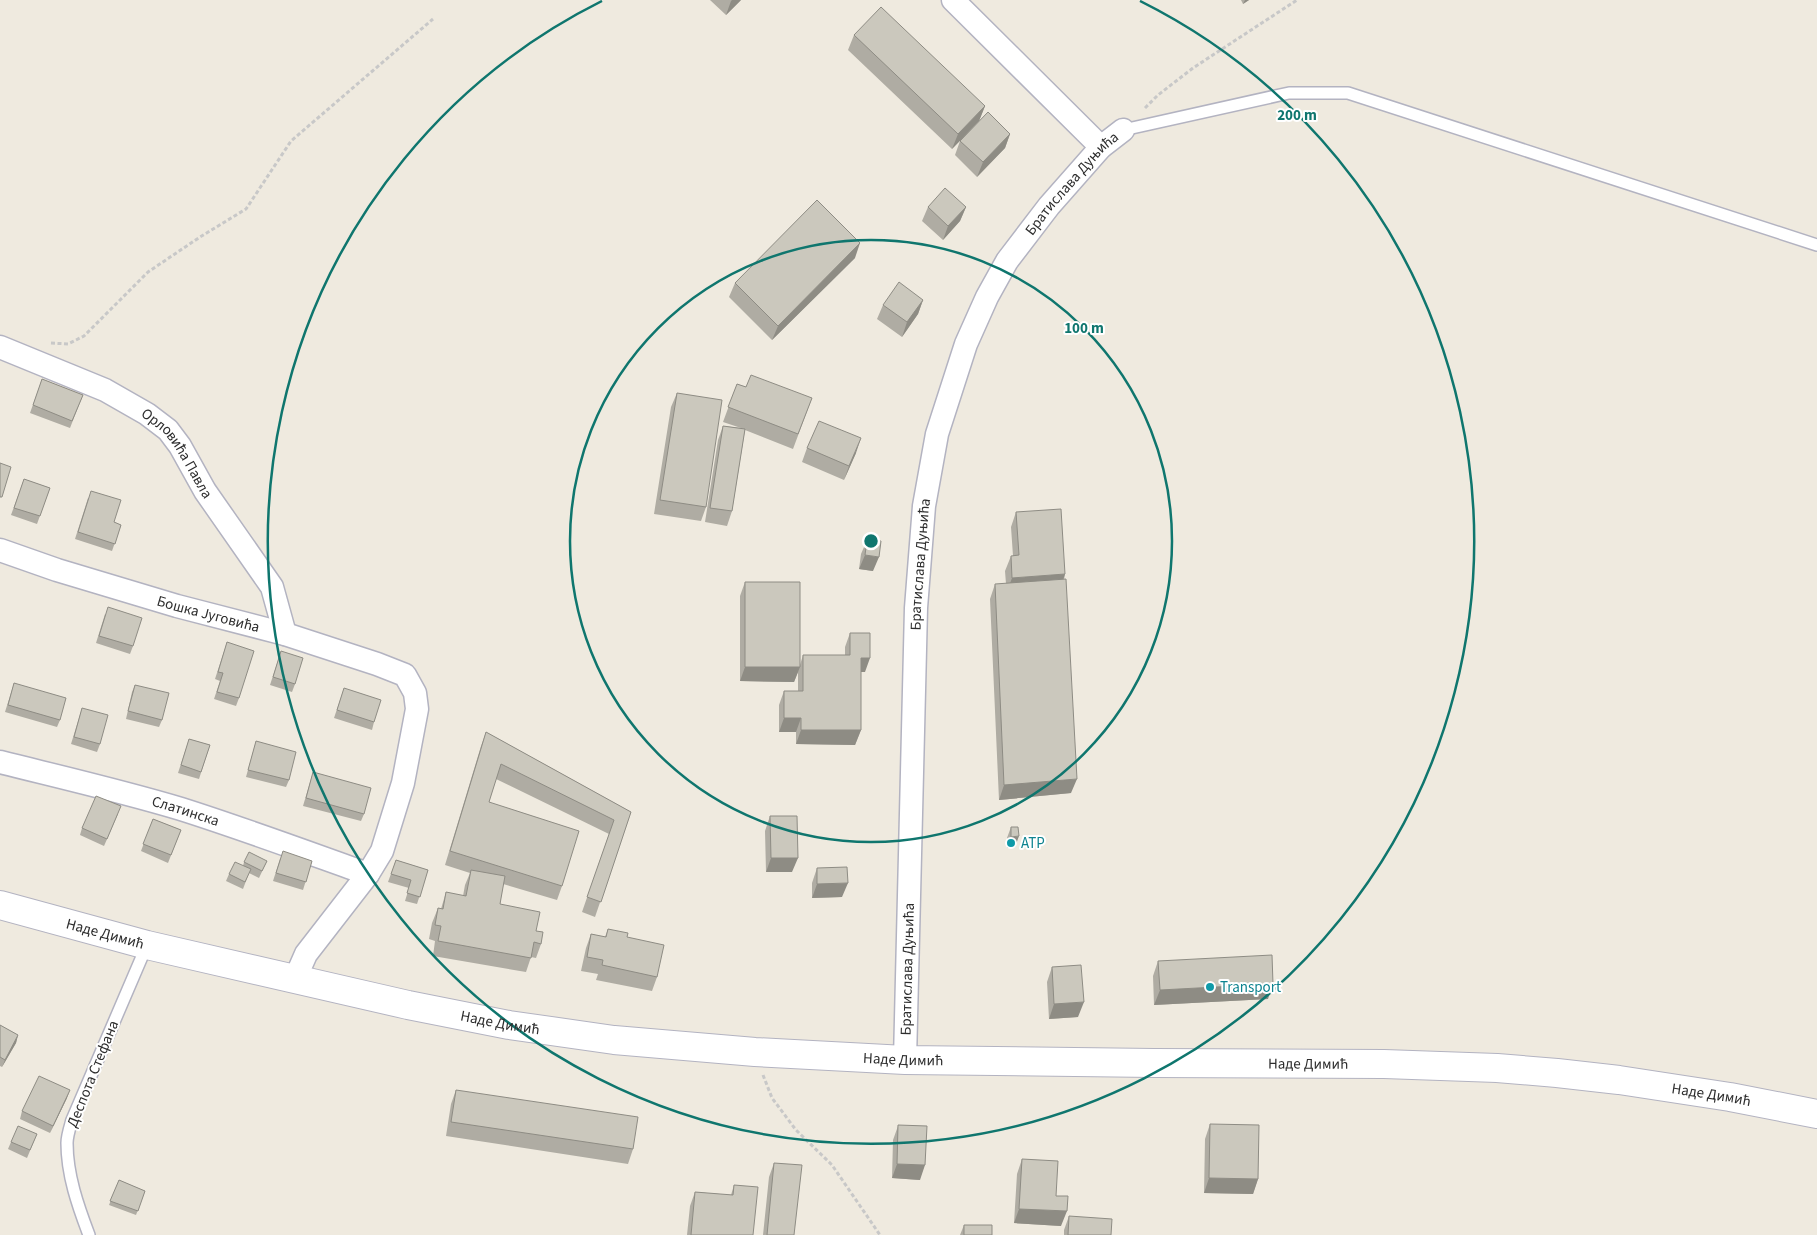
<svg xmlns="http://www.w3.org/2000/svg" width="1817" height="1235" font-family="'Source Sans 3',sans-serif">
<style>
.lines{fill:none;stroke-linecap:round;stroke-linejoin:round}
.lane-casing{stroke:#b3b3c1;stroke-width:14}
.street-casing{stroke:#b3b3c1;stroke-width:25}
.secondary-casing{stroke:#b3b3c1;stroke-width:30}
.path{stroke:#c8c8c8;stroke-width:3;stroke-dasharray:4 2.5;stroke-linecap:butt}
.lane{stroke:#fff;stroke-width:11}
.street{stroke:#fff;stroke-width:22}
.secondary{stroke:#fff;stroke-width:28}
.wall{fill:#afaca3}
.shaded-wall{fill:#8e8c84}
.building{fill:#cbc8bd;stroke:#8e8c84}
.ring{fill:none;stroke:#0f766e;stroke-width:2.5}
.culture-dot{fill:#0f9aa8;stroke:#fff;stroke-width:2}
.labels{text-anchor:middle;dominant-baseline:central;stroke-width:4;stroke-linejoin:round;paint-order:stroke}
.street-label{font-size:15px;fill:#2d2d2d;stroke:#fff}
.culture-label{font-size:15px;fill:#0d838f;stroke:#fff;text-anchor:start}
.centre{fill:#0f766e;stroke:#fff;stroke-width:2.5}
.ring-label{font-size:15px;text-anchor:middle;font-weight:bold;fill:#0f766e;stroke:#fff;stroke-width:4;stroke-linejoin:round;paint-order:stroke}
</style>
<rect width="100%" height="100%" fill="#efeadf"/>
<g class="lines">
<g class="lane-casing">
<path id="lane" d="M1123,130l166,-37h59l469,152
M89,1235c-11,-29 -22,-60 -22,-92 0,-7 3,-16 5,-23l75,-175"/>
</g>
<g class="street-casing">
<g id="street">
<path d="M953,0l148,147"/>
<path id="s1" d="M0,347l105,43 42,24 21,16 12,16 25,45 67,96 13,47"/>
<path id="s2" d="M0,550l57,20 120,36 108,28 92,30 28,11 10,18 2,16 -14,74 -21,68 -14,23 -62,80 -11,25"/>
<path id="s3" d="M0,762c60,15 121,29 181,47 63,20 125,43 187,65"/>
<path id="s4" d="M905,1060l11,-452 8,-102 13,-72 29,-90 21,-47 20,-36 42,-55 52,-59 22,-17"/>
</g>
</g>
<g class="secondary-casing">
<g id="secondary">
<path id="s5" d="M0,905l147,40 261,60 101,20 105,15 141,12 150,8 249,3 230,1 113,4 60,5 62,7 111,17 87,17"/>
</g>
</g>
<path class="path" d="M1145,108l13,-13 35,-27 104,-68
M51,343l17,1 16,-8 64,-64 52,-35 46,-28 45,-68 142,-122
M763,1075l9,23 24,32 36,35 48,70"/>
<use href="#lane" class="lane"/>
<use href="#street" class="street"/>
<use href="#secondary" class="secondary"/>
</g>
<path class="wall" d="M710,0h31l-15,15z
M1241,0h8l-6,4z
M854,35l131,71 -6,15 -27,28 -104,-99z
M1010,134l-5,14 -28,29 -22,-22 5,-14z
M928,207h38l-6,14 -17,19 -21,-19z
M855,258l-83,82 -43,-43 6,-14z
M923,300l-5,14 -16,23 -25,-18 6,-14z
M42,379l41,16 -13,33 -40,-15z
M737,384l9,3 66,11 -19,51 -48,-19 -13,81 -5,15 -22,-4 13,-82 5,-14 18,2 -18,-6z
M677,393l29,114 -5,14 -47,-7 17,-107z
M807,448l49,5 -12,27 -42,-18z
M24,479l26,9 -13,36 -26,-9z
M88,498l26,24 7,3 -9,26 -37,-12z
M1016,512l49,62 -1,6 7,213 -72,7 -9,-201 5,-15h11l-1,-13 6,-15h2l-2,-29z
M867,540l6,31 -14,-2 2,-15z
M745,582l55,83 3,-10h42v-8l5,-14 15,39h-4v58l-6,15 -59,-1v-12h-17v-27l5,-14h14v-19l-4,10 -54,-1v-85z
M105,614l28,32 -3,8 -34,-11z
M227,642l12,56 -3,8 -22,-7 6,-18 -5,-2z
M281,651l14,33 -3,8 -22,-7z
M14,683l46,37 -3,7 -52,-15z
M135,685l27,35 -3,7 -33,-8 6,-27z
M344,688l30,34 -2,8 -38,-12z
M82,708l18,36 -3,8 -26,-8z
M486,732l145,80 -36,105 -13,-5 27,-78 -113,-55 -7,23 73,84 -5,14 -54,-16 -3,20 36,27 5,13 -5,14 -5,-1 -5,15 -93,-16 2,-15 -6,-2 3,-16 6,-15 3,1 5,-17 17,4 2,-11 5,-12 -25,-8 36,-119z
M189,739l21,6 -11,34 -21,-6z
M256,741l33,39 -3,7 -40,-10z
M313,772l51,42 -3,7 -58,-15z
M118,814l-14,32 -24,-11 2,-7z
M770,816l22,56h-26l-1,-41z
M153,819l28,11 -13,33 -27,-12z
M1011,827l4,20 -8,1v-10z
M280,859l32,2 -9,29 -30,-9z
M396,860l32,10 -11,34 -12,-3 4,-13 -21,-6z
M267,861l-8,17 -10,-5 -6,16 -17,-8 3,-7 14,-8 1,-4z
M817,868l25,29 -30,1v-15z
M608,929l19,8 30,40 -5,14 -56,-11 2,-6 -17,-3 5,-23 5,-14 14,3z
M1158,961l110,38 -114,6 -1,-29z
M1052,967l26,50 -29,2 -2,-37z
M0,1025l18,10 -2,8 -14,24 -2,-1z
M456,1090l177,59 -5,15 -182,-28 5,-32z
M67,1098l-17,35 -30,-14 2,-8z
M1210,1124l48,55 -5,15 -49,-1 1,-54z
M898,1126l22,54 -28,-2 1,-38z
M37,1134l-10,24 -19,-9 3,-7z
M1022,1159l34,37 5,30 -47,-3 3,-49z
M774,1163l20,72h-31l6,-58z
M119,1180l26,11 -9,24 -27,-10z
M734,1185l19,50h-66l3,-29 5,-14 36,3z
M1069,1216l42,19h-47v-5z
M964,1225l28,10h-32z"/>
<path class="shaded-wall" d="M732,0h9l-15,15 5,-14z
M1245,0h4l-6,4z
M985,106l-6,15 -27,28 6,-15z
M1010,134l-5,14 -28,29 6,-15z
M966,207l-6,14 -17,19 5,-14z
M860,243l-5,15 -83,82 6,-14z
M923,300l-5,14 -16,23 5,-15z
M861,438l-5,15 -12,27 5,-14z
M865,555l14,2 -6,14 -14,-2z
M1065,574l-5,15 -53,3 5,-14z
M861,658h9l-5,14h-9z
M745,667h55l-6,15 -54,-1z
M784,718h17l-5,14h-17z
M801,730h60l-6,15 -59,-1z
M1077,779l-6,14 -72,7 5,-15z
M1019,836l-4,11 -8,1 4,-11z
M771,858h27l-6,14h-26z
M848,883l-6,14 -30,1 5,-14z
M1273,984l-5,15 -114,6 6,-15z
M1084,1002l-6,15 -29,2 5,-15z
M18,1035l-2,8 -14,24 3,-7z
M70,1090l-3,8 -17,35 3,-7z
M897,1164l28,1 -5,15 -28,-2z
M1209,1178l49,1 -5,15 -49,-1z
M1019,1209l48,2 -6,15 -47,-3z"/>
<path class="building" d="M881,7l104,99 -27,28 -104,-99z
M988,112l22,22 -27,28 -23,-21z
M945,188l21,19 -18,19 -20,-19z
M817,200l43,43 -82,83 -43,-43z
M899,282l24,18 -16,22 -24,-17z
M751,375l61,23 -14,36 -70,-27 9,-23 9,3z
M42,379l41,16 -11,26 -39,-16z
M677,393l45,7 -16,107 -46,-7z
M819,421l42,17 -12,28 -42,-18z
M723,426l22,3 -13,82 -22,-3z
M0,463l11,4 -9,30h-2z
M24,479l26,9 -10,28 -26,-8z
M91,491l30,9 -7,22 7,3 -6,19 -37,-12z
M1061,509l4,65 -53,4 -1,-22 8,-1 -3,-43z
M867,540l14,1 -2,16 -14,-2z
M1066,579l11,200 -73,6 -9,-201z
M745,582h55v85h-55z
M108,607l34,11 -9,28 -34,-10z
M850,633h20v25h-9v72h-60v-12h-17v-27h19v-36h47z
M227,642l27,9 -15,47 -22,-6 6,-19 -5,-1z
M281,651l22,7 -8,26 -22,-7z
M14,683l52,15 -6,22 -52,-15z
M135,685l34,8 -7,27 -34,-9z
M344,688l37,12 -7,22 -37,-12z
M82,708l26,7 -8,29 -26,-7z
M486,732l145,80 -30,90 -14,-5 27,-77 -113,-56 -12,38 90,29 -17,55 -112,-35z
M189,739l21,6 -9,27 -20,-7z
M256,741l40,11 -7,28 -41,-10z
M313,772l58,16 -7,26 -58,-16z
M96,796l25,10 -14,33 -25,-11z
M770,816h27l1,42h-27z
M153,819l28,11 -10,25 -28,-11z
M1011,827h7l1,9 -8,1z
M283,851l29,10 -6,21 -30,-9z
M249,852l18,9 -5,10 -18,-9z
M396,860l32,10 -8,27 -13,-4 4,-13 -20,-6z
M235,862l16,7 -6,13 -16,-8z
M847,867l1,16 -31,1v-16z
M471,870l34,6 -5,28 40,8 -4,19 7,1 -2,12 -7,-2 -3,16 -93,-17 3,-15 -6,-1 3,-17 5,1 3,-17 20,4z
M608,929l20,4 -1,4 37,8 -7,32 -55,-12 1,-5 -16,-3 4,-23 15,3z
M1272,955l1,29 -113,6 -2,-29z
M1081,965l3,37 -30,2 -2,-37z
M0,1025l18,10 -13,25 -5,-3z
M39,1076l31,14 -17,36 -31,-15z
M456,1090l182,27 -5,32 -182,-27z
M1210,1124l49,1 -1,54 -49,-1z
M898,1125l29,1 -2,39 -28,-1z
M18,1126l19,8 -7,16 -19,-8z
M1022,1159l36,2 -2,35h12l-1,15 -48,-2z
M774,1163l28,2 -8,70h-27z
M119,1180l26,11 -7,20 -28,-10z
M734,1185l24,2 -5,48h-62l4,-43 38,3z
M1069,1216l43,3 -1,16h-43z
M964,1225h28v10h-28z"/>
<g class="ring">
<circle cx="871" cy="541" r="301"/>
<path d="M1140 1A603 603 0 1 1 602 1"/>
</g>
<g class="culture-dot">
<circle cx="1011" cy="843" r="5"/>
<circle cx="1210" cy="987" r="5"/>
</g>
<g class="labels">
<g class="street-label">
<text stroke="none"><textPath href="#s4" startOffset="916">Братислава Дуњића</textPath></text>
<text stroke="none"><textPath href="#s1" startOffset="212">Орловића Павла</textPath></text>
<text stroke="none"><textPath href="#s4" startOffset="496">Братислава Дуњића</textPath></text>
<text stroke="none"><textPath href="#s2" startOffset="218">Бошка Југовића</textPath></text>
<text stroke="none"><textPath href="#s3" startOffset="192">Слатинска</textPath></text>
<text stroke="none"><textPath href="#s5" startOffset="109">Наде Димић</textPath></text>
<text stroke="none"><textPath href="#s4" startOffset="91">Братислава Дуњића</textPath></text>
<text stroke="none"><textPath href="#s5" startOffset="514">Наде Димић</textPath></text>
<text stroke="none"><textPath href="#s5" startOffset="919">Наде Димић</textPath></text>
<text stroke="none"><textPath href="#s5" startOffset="1324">Наде Димић</textPath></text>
<text transform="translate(93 1074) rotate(-68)">Деспота Стефана</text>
<text stroke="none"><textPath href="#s5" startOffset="1729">Наде Димић</textPath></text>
</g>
<g class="culture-label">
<text x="1021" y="843">ATP</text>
<text x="1220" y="987">Transport</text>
</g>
</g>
<circle cx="871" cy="541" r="8" class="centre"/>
<g class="ring-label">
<text x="1297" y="120">200 m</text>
<text x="1084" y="333">100 m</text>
</g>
</svg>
